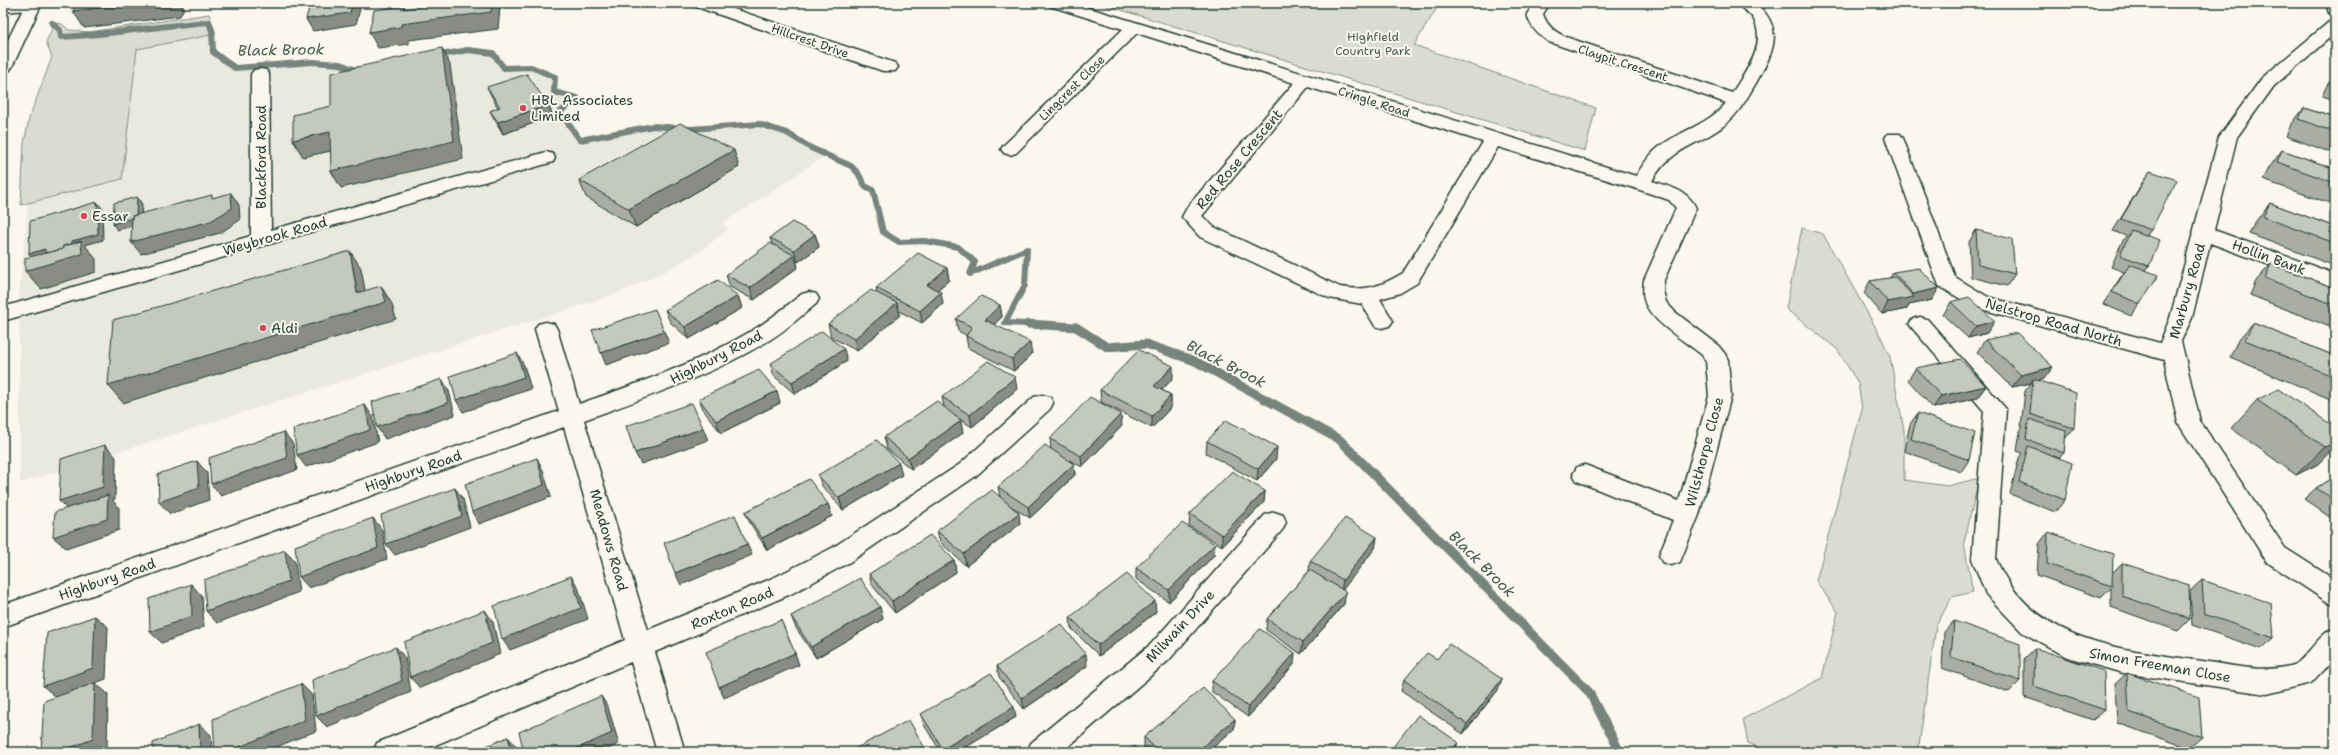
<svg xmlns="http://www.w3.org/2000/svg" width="2338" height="755" font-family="'Shantell Sans',sans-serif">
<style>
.built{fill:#eae9de}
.green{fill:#dbdcd1;stroke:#7d8c82}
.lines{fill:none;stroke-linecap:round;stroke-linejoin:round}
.stream-far1{stroke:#74847b;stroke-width:6}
.stream{stroke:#74847b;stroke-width:9}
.minor-casing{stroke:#1f3d34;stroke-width:3}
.highway-casing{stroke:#1f3d34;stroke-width:3}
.minor{fill:#fbf7ec;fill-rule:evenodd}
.highway{fill:#fbf7ec;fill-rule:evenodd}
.wall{fill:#a9ada3;stroke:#1f3d34}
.shaded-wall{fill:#898d85;stroke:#1f3d34}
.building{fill:#c4c9be;stroke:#1f3d34}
.poi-dot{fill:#d1495b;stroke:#fbf7ec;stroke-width:1.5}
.labels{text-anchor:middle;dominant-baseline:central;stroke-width:4;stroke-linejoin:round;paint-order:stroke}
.far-park-label{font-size:12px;fill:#455d53;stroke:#fbf7ec}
.far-street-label{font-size:12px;fill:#1f3d34;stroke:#fbf7ec}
.poi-label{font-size:14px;fill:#1f3d34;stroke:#fbf7ec;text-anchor:start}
.street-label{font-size:14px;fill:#1f3d34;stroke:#fbf7ec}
.water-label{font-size:15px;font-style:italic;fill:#425b52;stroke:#fbf7ec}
</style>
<rect width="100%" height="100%" fill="#fbf7ec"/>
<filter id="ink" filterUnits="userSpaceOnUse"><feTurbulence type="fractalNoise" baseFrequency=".025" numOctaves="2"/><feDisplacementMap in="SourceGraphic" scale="8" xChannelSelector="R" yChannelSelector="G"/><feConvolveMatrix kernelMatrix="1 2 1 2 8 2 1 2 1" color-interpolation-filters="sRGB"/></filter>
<g filter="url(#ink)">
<path class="built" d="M212,35l1,17 21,16 78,-6 28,2 16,6 112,-19 24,3 10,14 28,-1 24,10 -1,15 23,7 -17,13 20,28 74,-14 37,4 69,-5 27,8 39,23 -103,68 7,4 -27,22 -36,21 -52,24 -594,188 -1,-186 9,-93 94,-25 15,-130z"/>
<path class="green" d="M1098,3h342l-26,42 182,63 -11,43z
M209,14l7,20 -79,15 -15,130 -101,26 3,-62 5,-24 23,-62 -6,-15 9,-19 7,1 7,6 20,2z
M1802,228l21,6 58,103 9,20 14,73v50l44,6 31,-8 -15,65 9,49 -21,5 -16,29 -18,126h-148l-22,-9 -5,-24 79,-41 16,-66 -22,-31 46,-172 -4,-26 -21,-34 -51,-40z"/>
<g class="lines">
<path class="stream-far1" d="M52,23l8,7 1,7c50,-3 98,-11 148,-15l3,9 1,21 22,16 77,-6 28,2 16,6 5,-1
M436,56l32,-6 25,3 11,15 27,-1 24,10 -1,15 23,6 -17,14 20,28 73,-14 38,3 68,-5 28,9 24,15 40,18 7,7 7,13 8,4 10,42 16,10 26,-1 33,6 17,15 -5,12 57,-25 -2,36 -20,38 41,2"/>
<path class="stream" d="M1028,324l48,3 31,20 39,-3 49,17 145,79 249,252 31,60"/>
<g class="minor-casing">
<path id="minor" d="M3,3h36l2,3 -2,3 -36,3z
M692,3h24l179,60 3,4 -3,4h-12l-189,-65z
M1048,3h25l563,173c6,-10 13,-21 23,-29 22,-17 49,-22 67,-44l-177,-61c-11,-7 -19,-15 -22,-28l7,-11h16l-7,11c4,12 12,18 23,23l166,56c13,-21 36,-48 21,-75 -4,-6 -12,-9 -16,-15l20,1c29,27 15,50 -1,79 -9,15 -16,29 -30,41 -29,23 -54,22 -74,57 18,6 36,9 44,27l-32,72 -1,11 3,11 9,10 42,32 8,10 3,6 3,36 -32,119 -19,47 -9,3 -9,-3 -3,-7 14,-35 -96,-39 -4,-7 4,-7 8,-2 94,36 30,-105 -3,-35 -5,-7c-15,-12 -47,-31 -55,-49 -4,-8 -3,-17 -2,-25l32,-72 -7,-8 -35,-12 -136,-41 -81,136 -17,10 -20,6 13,22 -4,5 -7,2 -7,-2 -13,-22 -33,-6 -129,-61 -18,-20 6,-11 106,-123 -157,-50 -121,120 -6,2 -6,-2 -3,-4 3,-4 119,-116 -73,-23zM1308,87l175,55 -80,131c-24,14 -36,18 -63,14l-126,-60 -12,-11z
M2326,3h9v12l-6,-2z
M2335,20v13l-61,53 -37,51 -23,93 121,44v15l-125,-46 -18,75 -11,23 19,80 85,127 50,32v24l-9,-3 -59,-39 -89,-139 -14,-63 -190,-53 -35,-21 -54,-148 3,-4h12l3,4 52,139 33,20 172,46 10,-25 49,-181 43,-59 67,-56z
M260,69l6,1 3,4 2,156 268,-76 7,-2 7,2 2,4 -2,4 -550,159v-14l248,-71v-162l3,-4z
M809,292l7,2 3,5 -3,5c-15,12 -31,27 -48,37 -58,35 -121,56 -184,79l64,210 125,-52 59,-30 128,-84 74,-67 8,-2 8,2 3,6 -3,6 -74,67 -126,86 -59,32 -136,58 30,100h-28l-26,-90 -212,90h-46l4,-9 248,-103 -61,-213 -561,200v-22l556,-194 -24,-82 3,-5 8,-2 8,2 3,5 22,75c60,-21 119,-41 174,-74 17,-10 33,-24 49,-36z
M1920,317l7,2 79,90 -10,150c36,85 127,90 206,102 30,4 61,13 91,4 13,-4 24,-31 42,-37v29l-24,26 -44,11 -144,-21 -56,-16 -45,-25 -36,-38 -14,-35 12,-148 -71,-82 -4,-5 4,-5z
M1274,512l9,3 3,7 -3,7 -114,131 -107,92h-35l4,-9 120,-99 114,-129z"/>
</g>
<g class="highway-casing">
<path id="highway" d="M26,3h16l-30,64 -3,4 -6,1v-22z"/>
</g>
<use href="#minor" class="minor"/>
<use href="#highway" class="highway"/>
</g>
<path class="wall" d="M2335,75v25l-13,-4 5,-11z
M487,87l61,18 5,11 -50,18 -7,-12 -6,-11 8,-3 -5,-9z
M2304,108l31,10v36l-49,-18 5,-11z
M2282,150l53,19v36l-72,-25 6,-12z
M739,167l-103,60 -50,-30 -7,-17z
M2150,171l1,59 -4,5 2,31 -4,4 -5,34 -9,12 -28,-12 21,-32 -13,-5 11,-25 4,-6 -13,-5 29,-48z
M2270,203l65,24v39l-86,-32 7,-13z
M1976,230l39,44 -8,12 -36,-9 -2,-35z
M815,234l4,13 -21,15 -2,-1 2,6 -44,33 -24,-13 -4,-12 46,-31 -2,-6z
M2271,264l64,24v41l-85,-34 6,-14z
M947,268l2,12 -12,10 6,14 -21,19 -23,-12 1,4 -43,36 -26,-14 -3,-13 49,-31 -1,-5z
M1893,272l39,28 -23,5 -2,4 -25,5 -18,-21 6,-12 20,-3z
M738,296l4,12 -53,31 -19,-17 -5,-12z
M1951,302l36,31 -19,5 -25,-23z
M1000,305l2,12 -8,7 38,30 -18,17 -46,-23 -2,-12v-1l-8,-4 -2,-12z
M2253,323l82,33v45l-105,-44 8,-17z
M1985,340l59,39 -6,2 36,47 -9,11 -1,14 -5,5 6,42 -10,12 -45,-18 9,-36 3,-5 -5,-2 3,-20 3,-5h-2l4,-35 6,-8 -19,4 -35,-35z
M847,361l-52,33 -21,-18 -4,-12z
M1916,368l70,18 -9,12 -44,10 -25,-28z
M1173,378l-11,12 9,5v12l-19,21 -51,-26 -1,-12z
M1017,389l-45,38 -17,-11 8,17 -52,36 -24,-20 -3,-12 60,-30 -2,-10z
M777,391l3,12 -59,30 -17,-22 -5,-12z
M2257,400l78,27v20l-17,17 -22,11 -65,-47z
M1918,413l51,47 -8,12 -57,-21 6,-27z
M1122,426l-40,41 -13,-7 5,4 1,11 -45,43 -21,-13 11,19 -54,42 -26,-24 -3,-11 63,-34 -2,-10 53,-38 -1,-10z
M1207,441l69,18 -19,22 -51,-28z
M818,475h84l-59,35 -21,-24z
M2335,476v45l-31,-22 12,-11z
M1265,491l-1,11 -42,44 -33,-20 1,-12z
M828,504l4,12 -65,34 -17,-27 -5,-11z
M2048,532l64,41 10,-10 68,56 -12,12 -67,-24v-19l-10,10 -64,-23 2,-31z
M1377,537l-2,11 -33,42 2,14 -43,50 -35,-24 1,-11 42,-48 1,-10z
M1214,555l-45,47 -33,-23v-11z
M954,560l2,12 -61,41 -23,-28 -3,-11z
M2202,580l72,58 -13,11 -69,-24 -2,-34z
M1156,612l-57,44 -28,-28 -1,-11z
M791,616l92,3 -67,39 -20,-30z
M1954,621l66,60 -11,11 -67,-24 2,-36z
M2035,648l70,62 -12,10 -69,-23v-38z
M1437,659l61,31 -35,44 -62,-43 3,-11z
M1294,664l-46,53 -36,-25v-11z
M997,666h90l-63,43 -25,-32z
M2127,673l75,64 -13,11 -72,-25 -2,-39z
M921,714l95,3 -58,35h-17l-17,-27z
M1235,719l-1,10 -26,23h-60l-4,-4v-11z"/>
<path class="shaded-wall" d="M138,3h43l3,5 -4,8 -96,12 -11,-17z
M348,3h9l3,6 -4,15 -43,7 -7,-12z
M492,3h6l2,5 -2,21 -89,11v4l-31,4 -9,-16 35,-23v-3l8,16z
M442,48l8,17 13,94 -122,29 -10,-17z
M548,105l5,11 -50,18 -5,-12z
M330,132l10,17 -37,8 -10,-17z
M734,150l5,17 -103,60 -7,-18z
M231,193l8,12 1,15 -20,13 -79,21 -10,-12z
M137,197l5,7 -1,20 -24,6 -4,-6z
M97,202l5,6 1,32 -18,5 11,14v13l-55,17 -16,-18 47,-30z
M815,234l4,13 -21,15 -4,-12z
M45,249l5,7 -16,4 -5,-6z
M350,251l11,17 7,39 13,-21 11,18 4,15 -273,84 -15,-18 249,-92z
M794,255l4,12 -44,33 -4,-12z
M947,268l2,12 -20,17 -2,-12z
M1939,288l-7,12 -23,5 -2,4 -25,5 6,-12 23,-5 2,-3z
M941,292l2,12 -21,19 -2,-12z
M738,296l4,12 -53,31 -4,-12z
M897,303l3,12 -43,36 -3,-12z
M1000,305l2,12 -16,15 -1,-12z
M1995,321l-8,12 -19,5 8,-12z
M664,331l5,12 -63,22 -5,-12z
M1030,342l2,12 -18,17 -2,-12z
M844,349l3,12 -52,33 -3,-12z
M517,353l7,12 7,24 -68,23 -7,-12z
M1173,366v12l-19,20v-12z
M2053,367l-9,12 -11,3v-3l-2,4 -19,4 9,-12z
M1015,377l2,12 -45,38 -2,-12z
M442,379l7,12 6,24 -70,24 -8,-12z
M1986,386l-9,12 -44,10 8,-12z
M777,391l3,12 -59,30 -5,-12z
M1171,395v12l-19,21v-12z
M365,405l8,12 5,25 -72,25 -9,-12z
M1121,414l1,12 -40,41 -1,-11z
M961,421l2,12 -52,36 -3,-11z
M703,428l5,12 -67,24 -6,-11z
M284,432l9,12 4,26 -76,26 -10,-12z
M2335,442v5l-17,17 -22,11 29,-28z
M105,445l11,12 -1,42 -3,1 7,7v23l-53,18 -13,-11 18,-24 -12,-12z
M1277,447l-1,12 -19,22 1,-12z
M537,458l6,12 8,27 -72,27 -7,-12z
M197,461l10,12 2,27 -39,14 -11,-12z
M899,463l3,12 -59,35 -4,-12z
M1074,464l1,11 -45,43 -2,-11z
M455,488l8,11 7,28 -75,28 -9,-11z
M1265,491l-1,11 -42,44v-11z
M828,504l4,12 -65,34 -5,-12z
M1019,513l1,11 -54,42 -2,-12z
M373,518l9,12 5,29 -78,29 -10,-11z
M1377,537l-2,11 -34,44 2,-12z
M747,544l5,11 -71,30 -6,-12z
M1215,544l-1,11 -45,47v-12z
M285,550l10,12 4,30 -82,31 -11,-12z
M954,560l2,12 -61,41 -3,-12z
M571,576l7,11 10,32 -78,31 -8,-11z
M191,584l11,12 2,31 -42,16 -12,-11z
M1346,592l-2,12 -43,50 2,-12z
M1155,601l1,11 -57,44 -1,-11z
M880,607l3,12 -67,39 -5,-11z
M485,610l8,12 7,32 -80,34 -10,-11z
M95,616l13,11 -2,52 -11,4 13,11 -1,56 -6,2h-42l-3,-55 -13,-11z
M396,647l9,11 6,34 -84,35 -11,-11z
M795,653l4,12 -75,33 -5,-11z
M1295,653l-1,11 -46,53v-10z
M1086,654l1,12 -63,43 -2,-11z
M1502,679l-4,11 -35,44 4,-10z
M301,684l11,11 4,36 -52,21h-37z
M601,696l7,11 11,37 -18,8h-32z
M1014,707l2,10 -58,35h-14l-1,-3z
M1235,719l-1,10 -26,23h-12z
M199,724l12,11 1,17h-12z
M508,737l9,10 1,5h-6z
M1458,742l-3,10h-4z"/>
<path class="building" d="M77,3h61l-65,8z
M316,3h36l-2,10 -44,6 4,-15z
M442,3h50l-1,9 -90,12v3l-32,5 5,-22 30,-4v3z
M442,48l12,93 -123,30 -1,-39 -37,8v-25l38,-9v-33z
M527,74l21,31 -50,17 -8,-11 10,-4 -13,-20z
M2304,108l31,10v14l-36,-13z
M680,123l54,27 -105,59 -50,-29z
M2282,150l53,19v14l-58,-21z
M2150,171l27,9 -26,50 -30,-11z
M231,193l1,15 -21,13 -80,21 1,-26 80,-21v3z
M137,197l-1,18 -4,1v2l-19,6 1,-21z
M97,202l1,32 -26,7v3l-9,2v3l-18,4v-4l-16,5 1,-33z
M2270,203l65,24v16l-72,-26z
M792,222l23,12 -21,16 -24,-12z
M1976,230l36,9 3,35 -37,-9z
M2131,230l29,10 -11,26 -29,-11z
M81,241l1,13 -57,17v-13l38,-9v-3z
M770,243l24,12 -44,33 -24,-13z
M350,251l7,42 24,-7 5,16 -278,83 5,-65z
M918,253l29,15 -20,17 14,7 -21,19 -44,-23z
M2130,264l28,11 -18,29 -28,-12z
M2271,264l64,24v17l-70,-27z
M1919,268l20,20 -26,6 -20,-22z
M1895,277l19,20 -26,5 -18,-21z
M718,280l20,16 -53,31 -20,-17z
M871,290l26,13 -43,36 -26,-15z
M981,296l19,9 -15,15 45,22 -18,17 -46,-23 6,-9 -16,-8z
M1969,297l26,24 -19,5 -25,-24z
M655,309l9,22 -63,22 -9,-23z
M2253,323l82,33v21l-90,-37z
M822,331l22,18 -52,33 -22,-18z
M2017,333l36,34 -32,8 -36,-35z
M1139,350l34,16 -19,20 17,9 -19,21 -52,-26z
M517,353l7,24 -68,23 -6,-24z
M1960,359l26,27 -45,10 -25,-28z
M988,361l27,16 -45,38 -28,-18z
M759,370l18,21 -61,30 -17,-22z
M442,379l6,24 -71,24 -5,-25z
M2033,379l43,14 -2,35 -44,-14z
M2278,389l57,38v15l-10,5 -68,-47z
M1090,397l31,17 -40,42 -31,-17z
M937,401l24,20 -53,37 -24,-21z
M692,403l11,25 -68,25 -9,-27z
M365,405l5,25 -73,25 -4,-26z
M1918,413l57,20 -6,27 -58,-21z
M2029,419l37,12 -2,22 -38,-14z
M1226,420l51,27 -19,22 -51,-28z
M284,432l3,26 -76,26 -2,-26z
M877,440l22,23 -60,35 -21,-23z
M105,445l-2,42 -44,14 2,-42z
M1045,445l29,19 -46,43 -30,-20z
M2028,446l44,17 -7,37 -46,-18z
M537,458l7,27 -72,27 -7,-28z
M197,461l2,27 -40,14 -1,-28z
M1232,471l33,20 -43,44 -32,-21z
M2335,476v24l-19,-12z
M809,479l19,25 -66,34 -17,-26z
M455,488l7,28 -76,28 -5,-29z
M992,490l27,23 -55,41 -27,-23z
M108,495l-1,24 -54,18 2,-25z
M735,515l12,29 -72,29 -11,-30z
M373,518l5,30 -79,29 -4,-31z
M1345,518l32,19 -34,43 -33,-19z
M1182,523l33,21 -46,46 -33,-22z
M2048,532l65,22 -1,32 -65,-22z
M930,535l24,25 -62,41 -23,-27z
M285,550l4,31 -83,30 -2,-31z
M2122,563l67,22 1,34 -68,-23z
M1310,570l36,22 -43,50 -36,-23z
M1127,574l28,27 -57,44 -28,-28z
M571,576l10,32 -79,31 -8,-33z
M860,578l20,29 -69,40 -20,-31z
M2202,580l69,23 3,35 -70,-24z
M191,584l1,32 -42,16 -1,-33z
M485,610l7,33 -82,34 -6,-35z
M95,616l-2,52 -50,18 4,-53z
M781,620l14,33 -76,34 -13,-35z
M1954,621l66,23v37l-69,-24z
M1061,624l25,30 -64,44 -25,-32z
M1260,629l35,24 -47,54 -36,-26z
M1449,644l53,35 -35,45 -63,-44 23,-27 10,6z
M396,647l6,34 -86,35 -4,-36z
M2035,648l69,23 1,39 -71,-24z
M991,673l23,34 -71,42 -22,-35z
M2127,673l72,24 3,40 -73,-25z
M95,683l-2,56 -34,13h-18l3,-51z
M301,684l4,36 -78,32h-12l-2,-33z
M1203,688l32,31 -39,33h-37l-15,-15z
M601,696l11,37 -43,19h-45l-5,-20z
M1418,715l40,27 -7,10h-62z
M909,720l18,32h-78z
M199,724l1,28h-47v-9z
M508,737l4,15h-40z
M1134,746l6,6h-14z
M95,747l-1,5h-12z"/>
</g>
<g class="poi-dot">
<circle cx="523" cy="108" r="4"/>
<circle cx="84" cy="216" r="4"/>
<circle cx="263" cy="328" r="4"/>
</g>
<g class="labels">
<g class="far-park-label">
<text x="1373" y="37">Highfield<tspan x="1373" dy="14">Country Park</tspan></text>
</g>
<g class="far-street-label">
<text transform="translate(810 41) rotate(19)">Hillcrest Drive</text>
<text transform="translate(1623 63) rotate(18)">Claypit Crescent</text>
<text transform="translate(1072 88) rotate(-45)">Lingcrest Close</text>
<text transform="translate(1374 102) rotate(18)">Cringle Road</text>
</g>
<g class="poi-label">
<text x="531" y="100">HBL Associates<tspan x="531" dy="16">Limited</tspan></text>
<text x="92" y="216">Essar</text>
<text x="271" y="328">Aldi</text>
</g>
<g class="street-label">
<text transform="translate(261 157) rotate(-90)">Blackford Road</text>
<text transform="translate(1239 159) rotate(-50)">Red Rose Crescent</text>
<text transform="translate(275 236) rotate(-16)">Weybrook Road</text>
<text transform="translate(2269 257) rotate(20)">Hollin Bank</text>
<text transform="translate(2187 291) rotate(-74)">Marbury Road</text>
<text transform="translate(2054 322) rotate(16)">Nelstrop Road North</text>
<text transform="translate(716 357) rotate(-27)">Highbury Road</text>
<text transform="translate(1704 452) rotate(-75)">Wilsthorpe Close</text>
<text transform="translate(413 471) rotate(-19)">Highbury Road</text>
<text transform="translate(609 540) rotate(74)">Meadows Road</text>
<text transform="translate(107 579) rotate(-19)">Highbury Road</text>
<text transform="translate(732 608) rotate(-23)">Roxton Road</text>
<text transform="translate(1180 626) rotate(-47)">Milwain Drive</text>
<text transform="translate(2160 665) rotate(10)">Simon Freeman Close</text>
</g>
<g class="water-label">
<text transform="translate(281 50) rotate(-1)">Black Brook</text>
<text transform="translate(1226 364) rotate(27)">Black Brook</text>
<text transform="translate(1482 564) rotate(45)">Black Brook</text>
</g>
</g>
<rect width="2338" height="755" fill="none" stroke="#fbf7ec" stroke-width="16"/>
<rect x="8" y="8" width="2322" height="739" fill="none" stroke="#1f3d34" stroke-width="1.5" filter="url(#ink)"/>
</svg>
